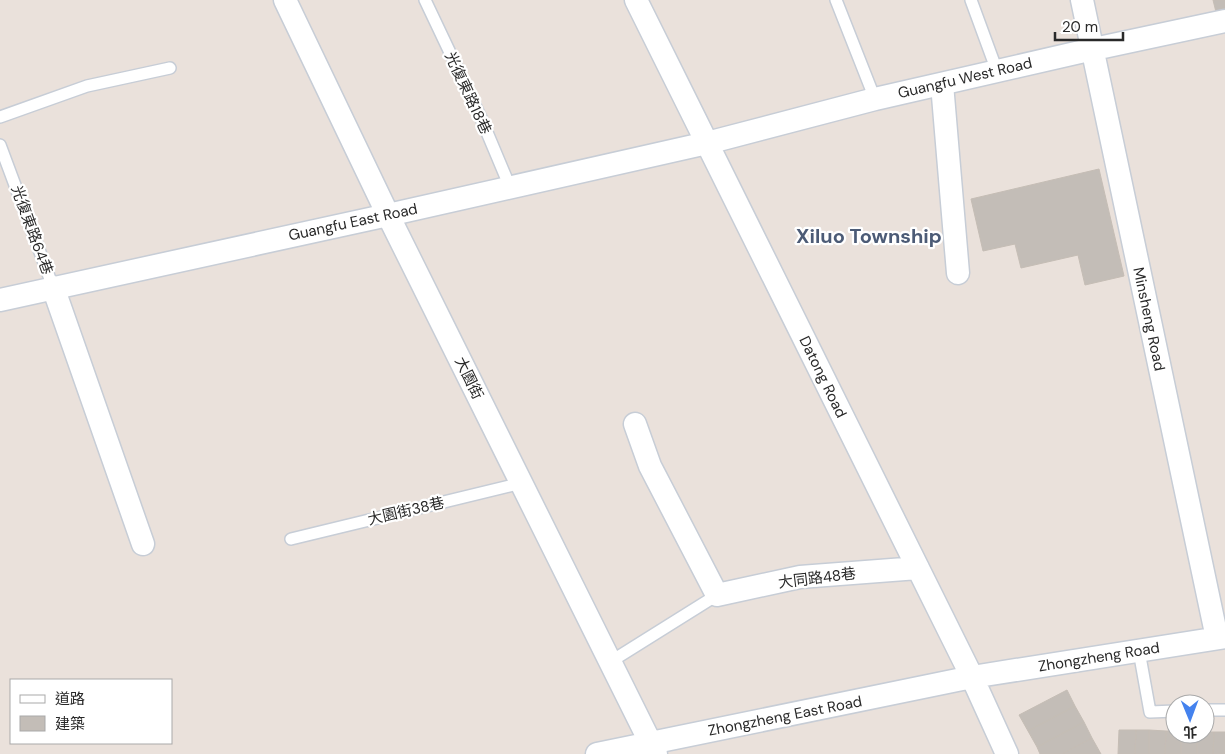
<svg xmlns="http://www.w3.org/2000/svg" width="1225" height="754" font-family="'DM Sans','Noto Sans TC',sans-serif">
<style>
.building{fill:#c3bdb7;stroke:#c5bdb5}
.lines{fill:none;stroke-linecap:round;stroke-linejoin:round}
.lane-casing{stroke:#c7cdd6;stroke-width:14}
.street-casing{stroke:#c7cdd6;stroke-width:25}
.lane{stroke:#fff;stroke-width:11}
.street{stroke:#fff;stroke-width:22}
.labels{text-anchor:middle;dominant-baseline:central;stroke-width:4.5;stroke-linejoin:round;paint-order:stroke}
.street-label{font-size:15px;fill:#292929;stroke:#fff}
.district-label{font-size:20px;font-weight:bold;fill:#4c5b76;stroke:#fff}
</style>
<rect width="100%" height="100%" fill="#eae1db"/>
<path class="building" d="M1213,0h12v10l-9,2z
M1099,169l25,107 -39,9 -7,-30 -57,13 -6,-24 -32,7 -12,-52z
M1067,690l8,16 -47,25 -9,-16z
M1075,706l9,16 -47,25 -9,-16z
M1084,722l8,16 -30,16h-22l-3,-7z
M1119,730h17l-1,24h-17z
M1136,730h13v24h-14z
M1149,730l17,1 -1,23h-16z
M1166,731h9v3h6v20h-16z
M1205,732h9l-1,22h-16v-20h8z
M1214,732h11v22h-12z
M1181,734h16v20h-16z
M1092,738l9,16h-39z"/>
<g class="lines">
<g class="lane-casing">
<path id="lane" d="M425,0l56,118 29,69
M836,0l39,99
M971,0l26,71
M0,117l87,-31 83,-18
M0,145l53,142
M291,539l231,-56
M1139,651l11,61 25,-1
M610,662l107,-67
M1205,710h20"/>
</g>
<g class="street-casing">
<path id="street" d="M285,0l103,215 268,539
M636,0l336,677 35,77
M1082,0l135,638
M942,84l16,189
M53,287l90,257
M0,300l388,-85 319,-72 168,-44 205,-47 145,-31
M635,424l15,42 67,129 83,-18 118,-9
M597,754l375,-77 253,-40"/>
</g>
<use href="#lane" class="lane"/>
<use href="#street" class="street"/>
</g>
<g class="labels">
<g class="street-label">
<text transform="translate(965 78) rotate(-13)">Guangfu West Road</text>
<text transform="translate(468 93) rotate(65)">光復東路18巷</text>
<text transform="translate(353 222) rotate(-12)">Guangfu East Road</text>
<text transform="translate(32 230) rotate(70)">光復東路64巷</text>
<text transform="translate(1149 319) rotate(78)">Minsheng Road</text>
<text transform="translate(823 377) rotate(64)">Datong Road</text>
<text transform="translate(469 378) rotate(64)">大園街</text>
<text transform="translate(406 511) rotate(-13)">大園街38巷</text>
<text transform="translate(817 578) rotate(-7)">大同路48巷</text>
<text transform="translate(1099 657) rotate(-9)">Zhongzheng Road</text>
<text transform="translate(785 716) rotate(-11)">Zhongzheng East Road</text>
</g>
<g class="district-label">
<text x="869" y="236">Xiluo Township</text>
</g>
</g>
<rect x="10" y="679" width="162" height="65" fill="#ffffff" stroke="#a9a9a9"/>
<rect x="20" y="695" width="25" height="8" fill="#ffffff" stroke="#a9a9a9"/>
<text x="55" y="704" font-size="15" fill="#292929">道路</text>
<rect x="20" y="716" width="25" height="15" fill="#c3bdb7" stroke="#a9a9a9"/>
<text x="55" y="729" font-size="15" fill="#292929">建築</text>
<g transform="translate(1190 719) rotate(179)"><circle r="24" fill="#ffffff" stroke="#a9a9a9"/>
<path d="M0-4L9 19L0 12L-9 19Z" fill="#4482ee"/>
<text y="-8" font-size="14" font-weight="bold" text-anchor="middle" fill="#292929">北</text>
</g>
<path d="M1055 32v8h68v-8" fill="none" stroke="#292929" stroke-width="2.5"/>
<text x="1062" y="32" font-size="15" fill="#292929" stroke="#ffffff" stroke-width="4" paint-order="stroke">20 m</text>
</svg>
